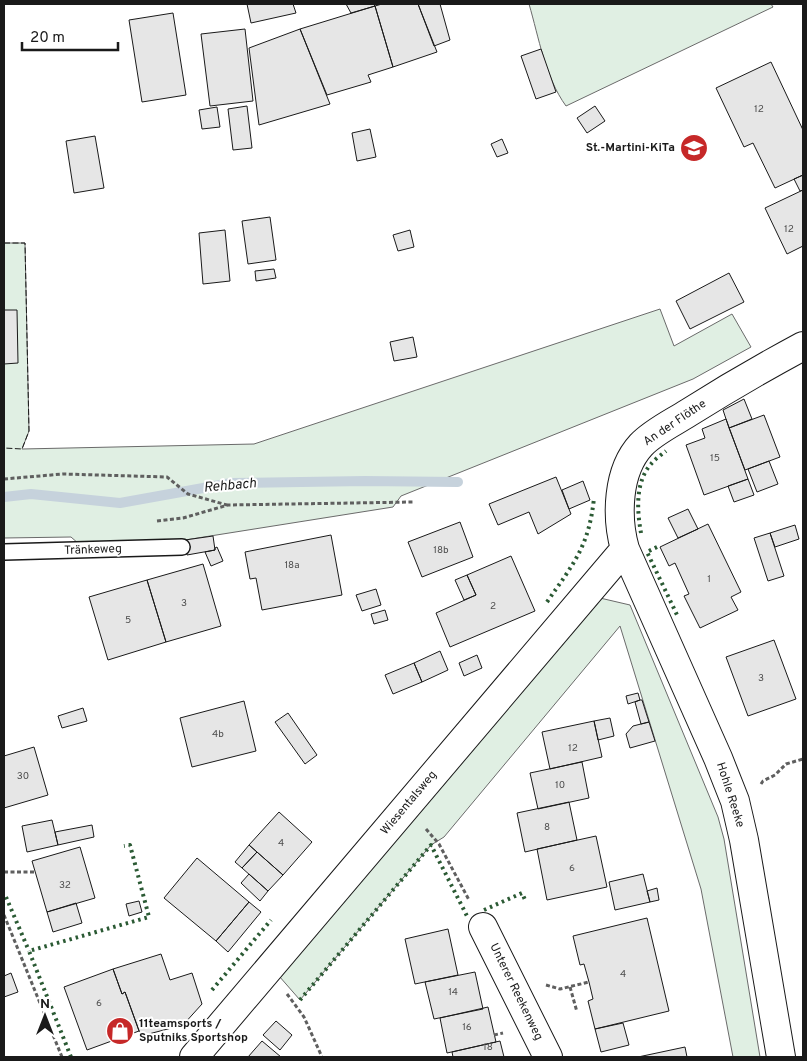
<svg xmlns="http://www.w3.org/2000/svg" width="807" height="1061" font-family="Overpass,sans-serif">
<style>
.green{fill:#e0efe3;stroke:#6a6a6a}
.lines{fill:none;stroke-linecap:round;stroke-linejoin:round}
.stream{stroke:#c6d2dc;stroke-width:10}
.building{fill:#e6e6e6;stroke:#1a1a1a}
.service-casing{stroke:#1a1a1a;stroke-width:18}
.minor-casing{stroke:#1a1a1a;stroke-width:30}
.path{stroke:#5f5f5f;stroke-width:3;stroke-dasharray:4 2.5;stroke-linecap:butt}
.service{stroke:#fff;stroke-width:15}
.minor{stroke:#fff;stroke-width:28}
.hedge{stroke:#2b5a34;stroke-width:4;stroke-dasharray:2.5 4;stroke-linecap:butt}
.fence{stroke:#1a1a1a;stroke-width:1;stroke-dasharray:6 2.5;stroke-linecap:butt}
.labels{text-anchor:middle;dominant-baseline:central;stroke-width:4;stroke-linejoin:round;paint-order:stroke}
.number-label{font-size:10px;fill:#4d4d4d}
.poi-label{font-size:12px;font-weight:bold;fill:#1a1a1a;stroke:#fff;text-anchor:end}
.street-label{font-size:12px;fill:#1a1a1a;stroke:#fff}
.water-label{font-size:14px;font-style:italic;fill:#1a1a1a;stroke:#fff}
</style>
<rect width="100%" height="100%" fill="#fff"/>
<path class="green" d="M529,4h242l2,3 -207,99c-21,-29 -27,-68 -37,-102z
M4,243h21l4,188 -7,18 232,-5 406,-135 14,37 58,-32 19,33 -58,32 -292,117 -8,11 -208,33 -106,4 -8,-7 -67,1z
M600,598l30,7 88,212 6,22 36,218h-27l-32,-168 -81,-263 -176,211 -13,8 -131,155 -21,-24z"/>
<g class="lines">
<path class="stream" d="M4,497l27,-3 89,9 111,-20 134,-2 93,1"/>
</g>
<path class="building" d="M247,4h46l3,9 -45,10z
M346,4h27l2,2 -24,7z
M382,4h36l19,48 -44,15 -18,-61z
M418,4h22l10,36 -16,6z
M375,6l18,61 -25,8 3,7 -44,13 -27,-66z
M173,13l13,82 -44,7 -13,-82z
M245,29l8,72 -43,5 -9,-72z
M300,29l30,75 -71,21 -10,-77z
M541,49l15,43 -20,7 -15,-43z
M771,62l32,68v45l-28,13 -22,-45 -9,4 -28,-59z
M247,106l5,42 -19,2 -5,-41z
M595,106l10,15 -18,12 -10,-15z
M217,107l3,20 -18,2 -3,-19z
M370,129l6,28 -19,4 -5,-28z
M95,136l9,52 -30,5 -8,-52z
M502,139l6,14 -11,4 -6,-13z
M803,175v15l-3,1 -6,-12z
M803,190v56l-16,8 -22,-46z
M270,217l6,43 -28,4 -6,-43z
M225,230l5,51 -27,3 -4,-51z
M410,230l4,17 -16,4 -5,-16z
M274,269l2,9 -20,3 -1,-10z
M729,273l15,29 -54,27 -14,-28z
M4,310h13l1,53 -14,1z
M413,337l4,20 -23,4 -4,-19z
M744,399l8,20 -23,9 -6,-18z
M764,415l16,42 -35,13 -16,-42z
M726,419l22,60 -44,16 -18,-50 19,-7 -3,-9z
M769,461l9,23 -21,8 -9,-23z
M556,477l15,37 -33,20 -9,-22 -31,13 -9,-21z
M748,479l6,16 -20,7 -6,-16z
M583,481l7,19 -21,9 -7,-19z
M688,509l10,20 -20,9 -10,-20z
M460,522l13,35 -51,20 -14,-35z
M708,524l33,68 -10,5 7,13 -38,18 -16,-32 5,-2 -14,-31 -6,3 -9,-19z
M795,525l4,14 -24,8 -5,-14z
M770,533l14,43 -16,5 -14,-43z
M331,535l11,60 -80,15 -6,-32 -6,1 -5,-27z
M213,536l2,14 -28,5 -2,-15z
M217,547l6,14 -12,5 -6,-14 10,-2v-2z
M511,556l24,55 -85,36 -14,-34 40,-18 -9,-20z
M203,564l18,62 -55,16 -19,-62z
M467,575l9,20 -12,5 -9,-20z
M147,580l19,62 -58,18 -19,-63z
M376,589l5,16 -19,6 -6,-16z
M385,610l3,10 -14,4 -3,-10z
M774,640l22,59 -48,17 -22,-59z
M440,651l8,19 -26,12 -8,-19z
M477,655l5,13 -18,8 -5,-13z
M414,663l8,19 -29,12 -8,-19z
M638,693l2,7 -12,4 -2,-8z
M640,700h2l7,22 -8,2 -6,-22z
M244,701l12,50 -64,16 -12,-49z
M83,708l4,13 -25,7 -4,-12z
M288,713l29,42 -12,9 -30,-42z
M610,718l4,18 -16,4 -4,-19z
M594,721l8,36 -52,12 -8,-37z
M649,722l6,19 -25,7 -4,-14 7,-8z
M34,747l14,48 -44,13v-52z
M582,762l7,36 -51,11 -8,-36z
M569,802l8,38 -52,12 -8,-39z
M279,812l33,30 -29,33 -34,-30z
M52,820l6,25 -31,7 -5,-26z
M92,825l2,12 -36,8 -3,-13z
M596,836l11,51 -60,13 -10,-51z
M249,845l8,7 -15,16 -7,-6z
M80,847l15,51 -48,14 -15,-51z
M257,852l26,23 -15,16 -26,-23z
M197,858l52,44 -33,39 -52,-43z
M249,874l19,17 -8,10 -19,-18z
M643,874l7,28 -35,8 -6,-28z
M657,888l2,12 -9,2 -3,-11z
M139,901l3,11 -13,4 -3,-12z
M249,902l12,10 -33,40 -12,-11z
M76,903l6,20 -29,9 -6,-20z
M647,918l22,93 -74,18 -7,-28 5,-2 -4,-17 -5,-18 -4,1 -7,-29z
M448,929l10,46 -43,9 -10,-45z
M161,954l9,26 22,-7 10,31 -19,21 -42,11 -16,-44 -3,2 -9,-25z
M113,969l9,25 3,-2 14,39 -52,19 -23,-63z
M475,972l8,37 -49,10 -9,-37z
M11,973l7,19 -14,5v-21z
M488,1007l8,35 -49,11 -7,-35z
M276,1021l16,14 -12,15 -17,-15z
M623,1023l6,22 -28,7 -6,-23z
M262,1041l19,16h-33z
M500,1041l4,16h-51l-1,-5z
M685,1047l2,10h-49z"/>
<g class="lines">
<g class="service-casing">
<path id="service" d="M4,552l178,-5"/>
</g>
<g class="minor-casing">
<path id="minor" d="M483,927l65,130
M194,1057l431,-508
M781,1057l-37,-217 -9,-39 -17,-43 -93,-209c-9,-32 -8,-78 16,-104 12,-13 33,-23 47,-32 38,-24 76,-46 115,-67"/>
</g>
<path class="path" d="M4,479l59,-5 104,3 21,17 39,11
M157,521l26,-3 45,-13 185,-3
M761,784l2,-3 12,-6 11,-11 17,-5
M426,829l13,15 30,56
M4,872h32
M4,915l58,142
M546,985l14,4 29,-7
M570,987l7,25
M287,994l17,23 18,40
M494,1035l9,-2"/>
<use href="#service" class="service"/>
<use href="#minor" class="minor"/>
<path class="hedge" d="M641,533c-4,-22 -6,-51 10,-69 4,-5 10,-9 15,-13
M657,547l-10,5 31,65
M547,602c27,-39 42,-56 47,-104
M6,897l23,54
M484,910l38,-17 4,9
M212,990l59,-70
M300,1000l131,-155 37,73
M71,1057l-42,-106 120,-34 -19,-72 -6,1"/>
<path class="fence" d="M4,243h21l4,188 -7,18 -18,-1"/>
</g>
<defs>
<g id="school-disc" transform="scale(1.4375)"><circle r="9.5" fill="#c62828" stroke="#fff"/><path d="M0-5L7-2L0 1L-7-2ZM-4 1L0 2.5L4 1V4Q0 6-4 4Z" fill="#fff"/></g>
<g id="shop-disc" transform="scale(1.4375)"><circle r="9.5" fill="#c62828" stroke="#fff"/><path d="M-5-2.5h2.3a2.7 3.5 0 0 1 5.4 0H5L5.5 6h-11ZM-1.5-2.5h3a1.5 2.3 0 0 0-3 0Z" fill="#fff"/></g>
</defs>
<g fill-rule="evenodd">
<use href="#school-disc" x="694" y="148"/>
<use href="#shop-disc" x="120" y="1031"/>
</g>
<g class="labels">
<g class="number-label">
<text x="759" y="109">12</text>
<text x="789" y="229">12</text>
<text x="715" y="458">15</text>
<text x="441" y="550">18b</text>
<text x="292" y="565">18a</text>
<text x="709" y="579">1</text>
<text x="184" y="603">3</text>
<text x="493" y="606">2</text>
<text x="128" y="620">5</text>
<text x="761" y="678">3</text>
<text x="218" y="734">4b</text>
<text x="573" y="748">12</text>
<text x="23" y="776">30</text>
<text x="560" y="785">10</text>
<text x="547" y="827">8</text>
<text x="281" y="843">4</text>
<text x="572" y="868">6</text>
<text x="65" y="885">32</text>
<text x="623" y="974">4</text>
<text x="453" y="992">14</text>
<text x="99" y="1003">6</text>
<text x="467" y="1027">16</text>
<text x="488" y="1047">18</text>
</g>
<g class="poi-label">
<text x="675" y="148">St.-Martini-KiTa</text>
<text x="139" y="1024" text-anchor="start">11teamsports /<tspan x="139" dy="14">Sputniks Sportshop</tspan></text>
</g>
<g class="street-label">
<text transform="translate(675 423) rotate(-34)">An der Flöthe</text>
<text transform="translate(93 550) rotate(-2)">Tränkeweg</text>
<text transform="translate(730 795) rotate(72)">Hohle Reeke</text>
<text transform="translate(409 803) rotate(-50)">Wiesentalsweg</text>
<text transform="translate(516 992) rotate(64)">Unterer Reekenweg</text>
</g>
<g class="water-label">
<text transform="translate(230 486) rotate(-5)">Rehbach</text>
</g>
</g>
<rect width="807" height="1061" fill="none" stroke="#1a1a1a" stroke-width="10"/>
<g transform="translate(45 1016)" stroke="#ffffff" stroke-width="4" paint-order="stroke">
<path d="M0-4L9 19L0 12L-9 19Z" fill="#1a1a1a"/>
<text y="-8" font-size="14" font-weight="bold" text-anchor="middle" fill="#1a1a1a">N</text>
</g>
<path d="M22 42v8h96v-8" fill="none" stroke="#1a1a1a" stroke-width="2.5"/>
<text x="30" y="42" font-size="15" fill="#1a1a1a" stroke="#ffffff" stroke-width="4" paint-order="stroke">20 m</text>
</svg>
